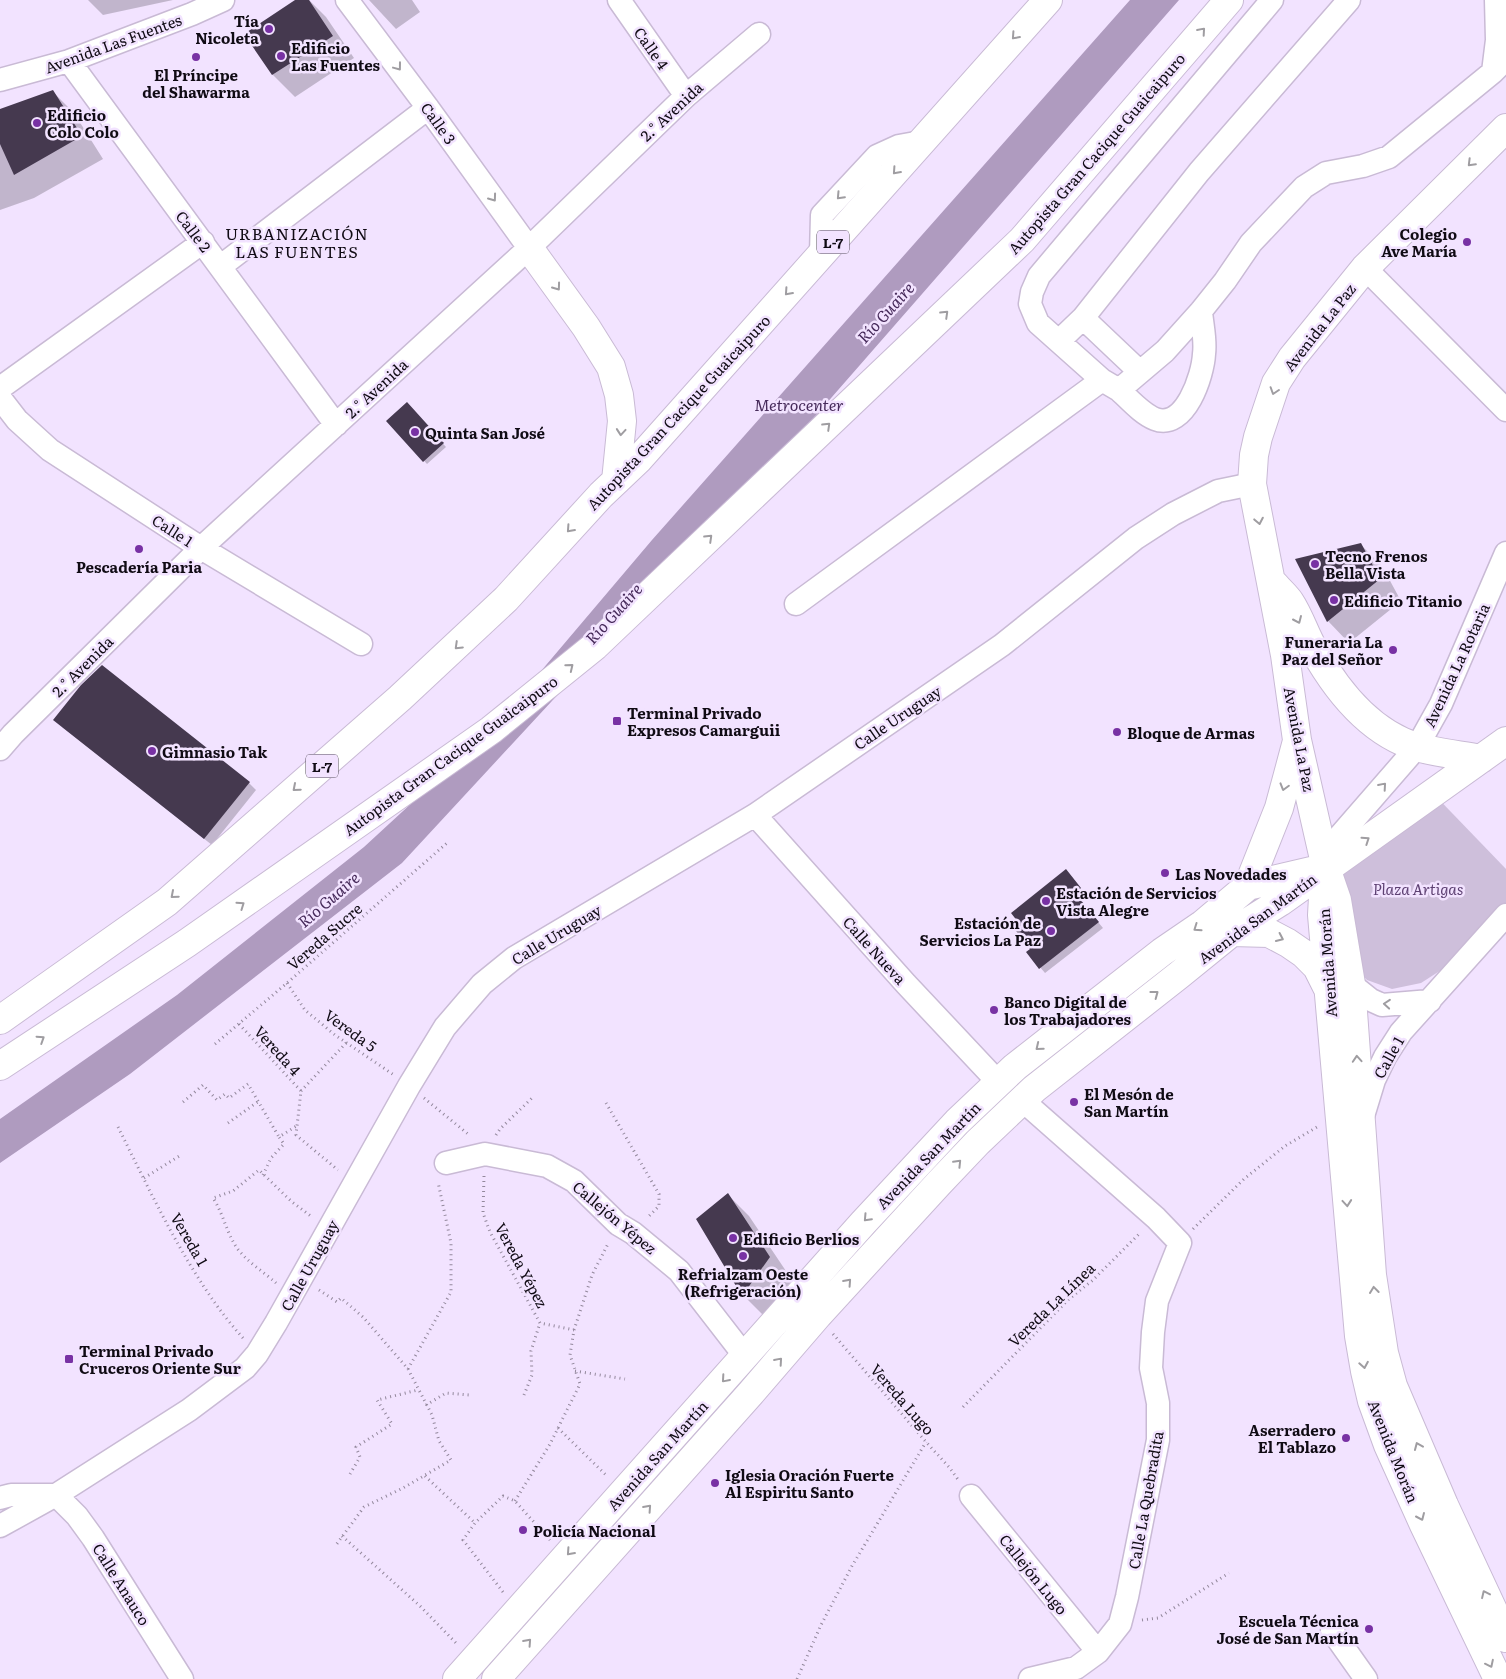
<svg xmlns="http://www.w3.org/2000/svg" width="1506" height="1679" font-family="Literata,serif">
<style>
.green{fill:#cebfdb}
.water{fill:#af9bbf}
.shadow{fill:#0003}
.building{fill:#45394f}
.lines{fill:none;stroke-linecap:round;stroke-linejoin:round}
.minor-casing{stroke:#c9bad5;stroke-width:25}
.major-casing{stroke:#c9bad5;stroke-width:30}
.highway-casing{stroke:#c9bad5;stroke-width:30}
.path{stroke:#93889c;stroke-width:3;stroke-dasharray:1 4;stroke-linecap:butt}
.minor{stroke:#fff;stroke-width:22}
.major{stroke:#fff;stroke-width:28}
.highway{stroke:#fff;stroke-width:28}
.oneway{stroke:#9f9da1}
.poi-dot{fill:#7831a4;stroke:#f2e3ff;stroke-width:2}
.labels{text-anchor:middle;dominant-baseline:central;stroke-width:5;stroke-linejoin:round;paint-order:stroke}
.shield{fill:#f2e3ff;stroke:#544c5a;stroke-width:1}
.shield-label{font-size:14px;font-weight:bold;fill:#100b14}
.poi-label{font-size:15px;font-weight:bold;fill:#100b14;stroke:#f2e3ff;text-anchor:start}
.street-label{font-size:15px;fill:#100b14;stroke:#f2e3ff}
.park-label{font-size:15px;font-style:italic;fill:#5e4173;stroke:#f2e3ff}
.neighbourhood-label{font-size:16px;letter-spacing:1px;fill:#100b14;stroke:#f2e3ff}
.water-label{font-size:16px;font-style:italic;fill:#472b5b;stroke:#f2e3ff}
</style>
<rect width="100%" height="100%" fill="#f2e3ff"/>
<path class="green" d="M1425,785l81,84v42l-57,54 -28,18 -29,6 -25,-9 -13,-14 -20,-114z"/>
<path class="water" d="M1130,0h49l-368,421 -409,442 -272,211 -130,89v-44l177,-124 187,-148 127,-117 161,-190z"/>
<path class="shadow" d="M88,0h85l-70,15z
M297,0h12l17,17 28,41 -59,39 -22,-22 -27,-41z
M369,0h43l8,12 -24,17z
M52,91l22,22 29,46 -69,39 -34,12v-99z
M407,404l39,43 -19,17 -39,-43z
M1360,544l22,22 19,35 -52,42 -21,-22z
M62,727l187,56 7,7 -44,55z
M1071,876l14,18 -6,5 24,29 -58,45 -18,-21 5,-3z
M727,1194l22,22 43,64 -27,37 -22,-22 -45,-76z"/>
<path class="building" d="M295,0h14l24,36 -61,39 -28,-41z
M53,90l29,46 -68,39 -14,-31v-35z
M407,402l37,41 -21,19 -37,-41z
M1361,543l19,36 -53,43 -32,-63z
M102,665l148,117 -46,57 -151,-119 28,-35z
M1066,869l15,19 -6,5 24,29 -60,47 -13,-17 4,-3 -17,-22 5,-5 -7,-9z
M728,1193l42,64 -28,39 -46,-77z"/>
<g class="lines">
<g class="minor-casing">
<path id="minor" d="M347,0l81,108 101,140
M619,0l67,96
M1496,0l1,40 -4,32 13,-13
M69,61l267,364
M0,80l69,-19 123,-47 31,-14
M821,255l1,-40 55,-59 22,-10 22,-4
M221,266l207,-158
M1365,268l141,142
M1083,318l57,54
M1059,341l24,-23 116,-146 150,-172
M1102,380l-64,-57 -8,-19 2,-12 7,-16 233,-276
M0,388l203,-146
M1119,390c10,9 23,24 36,29 30,12 48,-44 49,-65 2,-14 -2,-29 -3,-43
M0,398l17,22 33,30 151,98 160,96
M796,604l306,-224 17,10 46,-39 36,-40 24,-30 26,-38 53,-56 22,-14 37,-7 26,-9 104,-85
M0,749l13,-15 188,-186 328,-300 157,-152 73,-62
M755,815l151,169 93,99
M1326,868l11,-29 80,-92 24,-43 65,-151
M1351,984l20,16 11,5 48,-4
M1022,1100l134,118 24,25 -23,58 -4,31 -2,36 7,35v37l-31,157 -7,27 -22,28 -22,16 -46,11
M1363,1116l11,-36 11,-23 16,-25 105,-117
M446,1163l39,-9 62,12 27,15 44,43 15,9 46,38 65,84
M56,1495l21,21 16,22 89,141
M971,1496l127,156
M0,1498l11,-3h44
M0,1526l56,-31 133,-85 56,-42 12,-14 19,-31 133,-237 36,-59 37,-43 32,-26 241,-143 247,-170 134,-107 37,-24 45,-23 34,-7
M1332,1631l34,48"/>
</g>
<g class="major-casing">
<path id="major" d="M1506,128l-141,140 -73,90 -16,25 -18,54 -4,18 -2,29 33,171 12,85 29,128 11,32 14,84 21,291 12,78 9,33 51,119 62,133
M1275,585c5,6 11,11 15,17 10,15 15,33 24,48 23,41 57,83 103,97 20,6 43,8 64,12
M1248,886l31,-78 18,-67
M1323,897l-1,18 37,421 6,35 7,30 16,44 36,80 74,154
M1232,932l37,1 19,10 16,11 13,13 10,20
M457,1679l406,-456 94,-101 58,-55 147,-115 41,-28 45,-38 67,-16
M496,1679l254,-285 68,-79 121,-132 39,-41 56,-53 145,-114 53,-43 48,-30 226,-161"/>
</g>
<g class="highway-casing">
<path id="highway" d="M529,248l57,79 25,40 8,28 3,26 -6,60
M0,1020l167,-118 233,-204 106,-99 95,-104 38,-36 409,-459
M0,1066l187,-123 304,-213 104,-84 427,-406 207,-240"/>
</g>
<path class="path" d="M287,983l18,27 30,25 59,40
M239,1024l62,67 -5,44 42,35
M215,1044l72,-61 160,-140
M301,1091l46,-49
M424,1098l44,36 -1,2
M183,1102l20,-17 14,15 8,-6 4,4 19,-14 31,53
M606,1103l53,91v12l-12,12
M228,1123l31,-22
M118,1127c34,68 74,155 125,211
M496,1135l4,-6 32,-31
M263,1175l8,-17 13,-14 -5,-7 19,-12
M484,1176l-1,37 7,19 50,91 34,7
M144,1178l37,-23
M1193,1229l51,-50 41,-33 32,-19
M276,1283c-11,-10 -31,-23 -39,-35 -11,-16 -13,-33 -24,-50l20,-7 26,-21 33,32 20,15
M319,1290l18,12 4,-4 22,19 45,52 24,46 7,26 12,19 -48,28 -39,19 -28,38
M833,1334l93,108 23,25 10,14
M408,1369l43,-77v-49l-13,-61
M575,1371l50,8
M524,1395l8,-20 -1,-24 9,-28
M426,1405l20,-12 24,2
M963,1407l105,-107 25,-20 48,-48
M558,1428l49,48
M350,1474l10,-17 -4,-10 36,-23 -15,-24 41,-10
M425,1476l50,47
M515,1501l35,-57 30,-60 -10,-29 4,-25 18,-55 17,-33
M342,1536l78,70 37,38
M503,1592l-40,-52 12,-17 28,-27 12,5 35,39
M1142,1620l16,-2 71,-45
M797,1679l24,-54 31,-59 74,-124"/>
<use href="#minor" class="minor"/>
<use href="#major" class="major"/>
<use href="#highway" class="highway"/>
</g>
<defs><path id="oneway-chevron" d="M-2-3.5L2.5 0L-2 3.5" fill="none" stroke-width="1.6" stroke-linecap="round" stroke-linejoin="round" transform="scale(1.25)"/></defs>
<g class="oneway">
<use href="#oneway-chevron" transform="translate(1202 31) rotate(-49)"/>
<use href="#oneway-chevron" transform="translate(1015 36) rotate(132)"/>
<use href="#oneway-chevron" transform="translate(398 67) rotate(53)"/>
<use href="#oneway-chevron" transform="translate(1471 163) rotate(135)"/>
<use href="#oneway-chevron" transform="translate(896 171) rotate(132)"/>
<use href="#oneway-chevron" transform="translate(840 196) rotate(133)"/>
<use href="#oneway-chevron" transform="translate(493 198) rotate(54)"/>
<use href="#oneway-chevron" transform="translate(557 287) rotate(54)"/>
<use href="#oneway-chevron" transform="translate(788 292) rotate(132)"/>
<use href="#oneway-chevron" transform="translate(945 314) rotate(-44)"/>
<use href="#oneway-chevron" transform="translate(1274 391) rotate(108)"/>
<use href="#oneway-chevron" transform="translate(827 426) rotate(-44)"/>
<use href="#oneway-chevron" transform="translate(621 432) rotate(95)"/>
<use href="#oneway-chevron" transform="translate(1259 521) rotate(79)"/>
<use href="#oneway-chevron" transform="translate(570 529) rotate(132)"/>
<use href="#oneway-chevron" transform="translate(709 538) rotate(-44)"/>
<use href="#oneway-chevron" transform="translate(1298 620) rotate(66)"/>
<use href="#oneway-chevron" transform="translate(458 646) rotate(136)"/>
<use href="#oneway-chevron" transform="translate(570 667) rotate(-39)"/>
<use href="#oneway-chevron" transform="translate(1383 786) rotate(-49)"/>
<use href="#oneway-chevron" transform="translate(1284 787) rotate(106)"/>
<use href="#oneway-chevron" transform="translate(296 788) rotate(139)"/>
<use href="#oneway-chevron" transform="translate(1366 840) rotate(-34)"/>
<use href="#oneway-chevron" transform="translate(174 895) rotate(139)"/>
<use href="#oneway-chevron" transform="translate(241 905) rotate(-35)"/>
<use href="#oneway-chevron" transform="translate(1197 928) rotate(145)"/>
<use href="#oneway-chevron" transform="translate(1280 938) rotate(25)"/>
<use href="#oneway-chevron" transform="translate(1155 994) rotate(-37)"/>
<use href="#oneway-chevron" transform="translate(1387 1004) rotate(-175)"/>
<use href="#oneway-chevron" transform="translate(41 1039) rotate(-33)"/>
<use href="#oneway-chevron" transform="translate(1039 1047) rotate(141)"/>
<use href="#oneway-chevron" transform="translate(1357 1059) rotate(-94)"/>
<use href="#oneway-chevron" transform="translate(958 1163) rotate(-46)"/>
<use href="#oneway-chevron" transform="translate(1347 1203) rotate(85)"/>
<use href="#oneway-chevron" transform="translate(867 1218) rotate(133)"/>
<use href="#oneway-chevron" transform="translate(848 1282) rotate(-48)"/>
<use href="#oneway-chevron" transform="translate(1374 1290) rotate(-97)"/>
<use href="#oneway-chevron" transform="translate(779 1361) rotate(-49)"/>
<use href="#oneway-chevron" transform="translate(1364 1365) rotate(80)"/>
<use href="#oneway-chevron" transform="translate(725 1379) rotate(131)"/>
<use href="#oneway-chevron" transform="translate(1418 1446) rotate(-113)"/>
<use href="#oneway-chevron" transform="translate(648 1508) rotate(-48)"/>
<use href="#oneway-chevron" transform="translate(1421 1517) rotate(66)"/>
<use href="#oneway-chevron" transform="translate(570 1552) rotate(132)"/>
<use href="#oneway-chevron" transform="translate(1485 1594) rotate(-115)"/>
<use href="#oneway-chevron" transform="translate(528 1642) rotate(-48)"/>
<use href="#oneway-chevron" transform="translate(1490 1664) rotate(64)"/>
</g>
<g class="poi-dot">
<circle cx="269" cy="29" r="5"/>
<circle cx="281" cy="56" r="5"/>
<circle cx="196" cy="57" r="5"/>
<circle cx="37" cy="123" r="5"/>
<circle cx="1467" cy="242" r="5"/>
<circle cx="415" cy="432" r="5"/>
<circle cx="139" cy="549" r="5"/>
<circle cx="1315" cy="564" r="5"/>
<circle cx="1334" cy="600" r="5"/>
<circle cx="1393" cy="650" r="5"/>
<rect x="612" y="716" width="10" height="10" rx="2.5"/>
<circle cx="1117" cy="732" r="5"/>
<circle cx="152" cy="751" r="5"/>
<circle cx="1165" cy="873" r="5"/>
<circle cx="1046" cy="901" r="5"/>
<circle cx="1051" cy="931" r="5"/>
<circle cx="994" cy="1010" r="5"/>
<circle cx="1074" cy="1102" r="5"/>
<circle cx="733" cy="1238" r="5"/>
<circle cx="743" cy="1256" r="5"/>
<rect x="64" y="1354" width="10" height="10" rx="2.5"/>
<circle cx="1346" cy="1438" r="5"/>
<circle cx="715" cy="1483" r="5"/>
<circle cx="523" cy="1530" r="5"/>
<circle cx="1369" cy="1629" r="5"/>
</g>
<g class="labels">
<g class="shield">
<rect x="817" y="230.5" width="32" height="23" rx="4"/>
<rect x="306" y="754.5" width="32" height="23" rx="4"/>
</g>
<g class="shield-label">
<text x="833" y="242">L-7</text>
<text x="322" y="766">L-7</text>
</g>
<g class="poi-label">
<text x="259" y="20" text-anchor="end">Tía<tspan x="259" dy="17">Nicoleta</tspan></text>
<text x="291" y="47">Edificio<tspan x="291" dy="17">Las Fuentes</tspan></text>
<text x="196" y="74" text-anchor="middle">El Príncipe<tspan x="196" dy="17">del Shawarma</tspan></text>
<text x="47" y="114">Edificio<tspan x="47" dy="17">Colo Colo</tspan></text>
<text x="1457" y="233" text-anchor="end">Colegio<tspan x="1457" dy="17">Ave María</tspan></text>
<text x="425" y="432">Quinta San José</text>
<text x="1325" y="555">Tecno Frenos<tspan x="1325" dy="17">Bella Vista</tspan></text>
<text x="139" y="566" text-anchor="middle">Pescadería Paria</text>
<text x="1344" y="600">Edificio Titanio</text>
<text x="1383" y="641" text-anchor="end">Funeraria La<tspan x="1383" dy="17">Paz del Señor</tspan></text>
<text x="627" y="712">Terminal Privado<tspan x="627" dy="17">Expresos Camarguii</tspan></text>
<text x="1127" y="732">Bloque de Armas</text>
<text x="162" y="751">Gimnasio Tak</text>
<text x="1175" y="873">Las Novedades</text>
<text x="1056" y="892">Estación de Servicios<tspan x="1056" dy="17">Vista Alegre</tspan></text>
<text x="1041" y="922" text-anchor="end">Estación de<tspan x="1041" dy="17">Servicios La Paz</tspan></text>
<text x="1004" y="1001">Banco Digital de<tspan x="1004" dy="17">los Trabajadores</tspan></text>
<text x="1084" y="1093">El Mesón de<tspan x="1084" dy="17">San Martín</tspan></text>
<text x="743" y="1238">Edificio Berlios</text>
<text x="743" y="1273" text-anchor="middle">Refrialzam Oeste<tspan x="743" dy="17">(Refrigeración)</tspan></text>
<text x="79" y="1350">Terminal Privado<tspan x="79" dy="17">Cruceros Oriente Sur</tspan></text>
<text x="1336" y="1429" text-anchor="end">Aserradero<tspan x="1336" dy="17">El Tablazo</tspan></text>
<text x="725" y="1474">Iglesia Oración Fuerte<tspan x="725" dy="17">Al Espiritu Santo</tspan></text>
<text x="533" y="1530">Policía Nacional</text>
<text x="1359" y="1620" text-anchor="end">Escuela Técnica<tspan x="1359" dy="17">José de San Martín</tspan></text>
</g>
<g class="street-label">
<text transform="translate(113 43) rotate(-20)">Avenida Las Fuentes</text>
<text transform="translate(652 48) rotate(55)">Calle 4</text>
<text transform="translate(671 111) rotate(-43)">2.° Avenida</text>
<text transform="translate(439 123) rotate(54)">Calle 3</text>
<text transform="translate(1096 153) rotate(-49)">Autopista Gran Cacique Guaicaipuro</text>
<text transform="translate(194 231) rotate(53)">Calle 2</text>
<text transform="translate(1319 327) rotate(-52)">Avenida La Paz</text>
<text transform="translate(376 388) rotate(-43)">2.° Avenida</text>
<text transform="translate(678 412) rotate(-47)">Autopista Gran Cacique Guaicaipuro</text>
<text transform="translate(173 530) rotate(33)">Calle 1</text>
<text transform="translate(1456 665) rotate(-65)">Avenida La Rotaria</text>
<text transform="translate(82 666) rotate(-45)">2.° Avenida</text>
<text transform="translate(897 717) rotate(-34)">Calle Uruguay</text>
<text transform="translate(1300 739) rotate(79)">Avenida La Paz</text>
<text transform="translate(450 755) rotate(-36)">Autopista Gran Cacique Guaicaipuro</text>
<text transform="translate(1257 918) rotate(-36)">Avenida San Martín</text>
<text transform="translate(556 934) rotate(-31)">Calle Uruguay</text>
<text transform="translate(324 936) rotate(-41)">Vereda Sucre</text>
<text transform="translate(875 950) rotate(48)">Calle Nueva</text>
<text transform="translate(1327 963) rotate(-94)">Avenida Morán</text>
<text transform="translate(351 1030) rotate(36)">Vereda 5</text>
<text transform="translate(278 1050) rotate(48)">Vereda 4</text>
<text transform="translate(1388 1057) rotate(-61)">Calle 1</text>
<text transform="translate(928 1155) rotate(-46)">Avenida San Martín</text>
<text transform="translate(615 1217) rotate(40)">Callejón Yépez</text>
<text transform="translate(190 1239) rotate(60)">Vereda 1</text>
<text transform="translate(309 1265) rotate(-61)">Calle Uruguay</text>
<text transform="translate(522 1265) rotate(62)">Vereda Yépez</text>
<text transform="translate(1051 1304) rotate(-44)">Vereda La Línea</text>
<text transform="translate(903 1399) rotate(49)">Vereda Lugo</text>
<text transform="translate(1394 1451) rotate(68)">Avenida Morán</text>
<text transform="translate(657 1455) rotate(-48)">Avenida San Martín</text>
<text transform="translate(1145 1500) rotate(-80)">Calle La Quebradita</text>
<text transform="translate(1034 1574) rotate(51)">Callejón Lugo</text>
<text transform="translate(122 1584) rotate(58)">Calle Anauco</text>
</g>
<g class="park-label">
<text x="1418" y="888">Plaza Artigas</text>
</g>
<g class="neighbourhood-label">
<text x="297" y="233">URBANIZACIÓN<tspan x="297" dy="18">LAS FUENTES</tspan></text>
</g>
<g class="water-label">
<text transform="translate(885 312) rotate(-48)">Río Guaire</text>
<text x="799" y="404">Metrocenter</text>
<text transform="translate(613 613) rotate(-48)">Río Guaire</text>
<text transform="translate(328 899) rotate(-41)">Río Guaire</text>
</g>
</g>
</svg>
